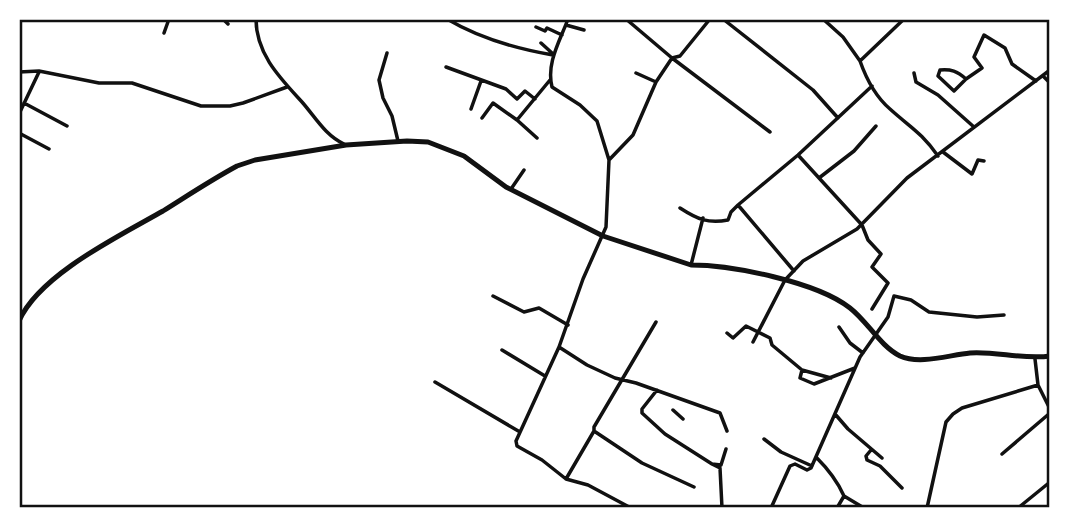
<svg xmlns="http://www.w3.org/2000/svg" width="1069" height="527" font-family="Merriweather,serif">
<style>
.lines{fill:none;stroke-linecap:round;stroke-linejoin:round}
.minor{stroke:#111;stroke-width:3.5}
.secondary{stroke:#111;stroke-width:5}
.neatline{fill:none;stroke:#111;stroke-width:2.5}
</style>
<rect width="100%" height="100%" fill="#fff"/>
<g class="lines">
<path class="minor" d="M223,19l5,5
M256,19c0,35 24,59 46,83 14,16 23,33 42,42
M447,19c32,19 71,30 106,36
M568,19c-8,22 -22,44 -16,68l28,18 17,16 12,39
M626,19l46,39 -16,24 -23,53 -24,25 -3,67 -23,52 -24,68 -43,94 1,5 25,14 24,19 22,6 43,23
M723,19l90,71 25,28
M823,19l20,18 17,24
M904,19l-44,42c6,17 16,36 30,48 21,19 31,23 48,47
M566,25l18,5
M536,27l9,4 2,-3 15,7
M164,33l5,-14
M541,43l11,10
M387,53l-8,27 4,18 9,18 6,25
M672,58l98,74
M672,58l8,-2 30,-37
M446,67l60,22 11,10 8,-8 10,8
M19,72l20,-1 60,12h33l69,23h29l13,-3 44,-16
M636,73l20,9
M914,73l2,9 22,13 36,32
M1043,76l7,7
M966,79l-12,12 -16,-15 2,-6c11,-1 17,1 26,9l16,-11 -8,-11 10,-22 21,13 7,16 24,17
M24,103l43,23
M471,109l10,-28
M19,114l20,-42
M482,118l11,-15 24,17
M19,133l30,16
M537,138l-20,-18 33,-40
M943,152l29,22 6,-14 6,1
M798,155l64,70 6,15 13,14 -9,13 16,16 -16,26
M819,178l35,-27 22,-25
M511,189l13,-19
M680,208c17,11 28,16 48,12l3,-8 7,-7
M691,265l12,-47
M794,271l-56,-66 60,-50 74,-69
M493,296l31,16 15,-4 29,17
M656,322l-62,105v4l48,32 52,24
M839,327l11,16 13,10
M727,333l6,5 13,-12 24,12 2,7 30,25 29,8
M753,342l32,-62 18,-19 54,-32 50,-51 143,-108
M559,347l28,18 28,13 21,5 84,30 7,18
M502,350l43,26
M1035,359l3,26 12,24
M802,370l-2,8 14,6 41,-16
M435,382l85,50
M657,390l-15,19v4l23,21 47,30
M673,410l10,9
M835,414l13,15 34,29
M764,439l17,13 31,14
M871,450l-5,6 1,4 13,6 22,22
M1002,454l48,-41
M816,457c12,12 21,23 28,39l-7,12
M566,479l28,-48
M844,496l20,12
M722,508l-2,-40 -8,-4 9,1 5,-16
M771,508l19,-42 5,-2 12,6 4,-2 49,-111 28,-40 6,-21 17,4 18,12 48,5 27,-2
M927,508l19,-86 7,-8 9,-6 76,-23
M1018,508l32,-26"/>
<path class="secondary" d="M19,321c20,-46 100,-85 144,-110 24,-15 48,-31 74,-45l18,-6 91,-15 61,-4 21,1 36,14 42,31 97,49 88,29c41,0 126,17 159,43 18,14 30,38 50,48 20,9 49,-1 70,-3 26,-2 53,7 80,3"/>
</g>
<rect width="1069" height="527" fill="none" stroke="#ffffff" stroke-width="42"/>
<rect x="21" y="21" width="1027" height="485" class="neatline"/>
</svg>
